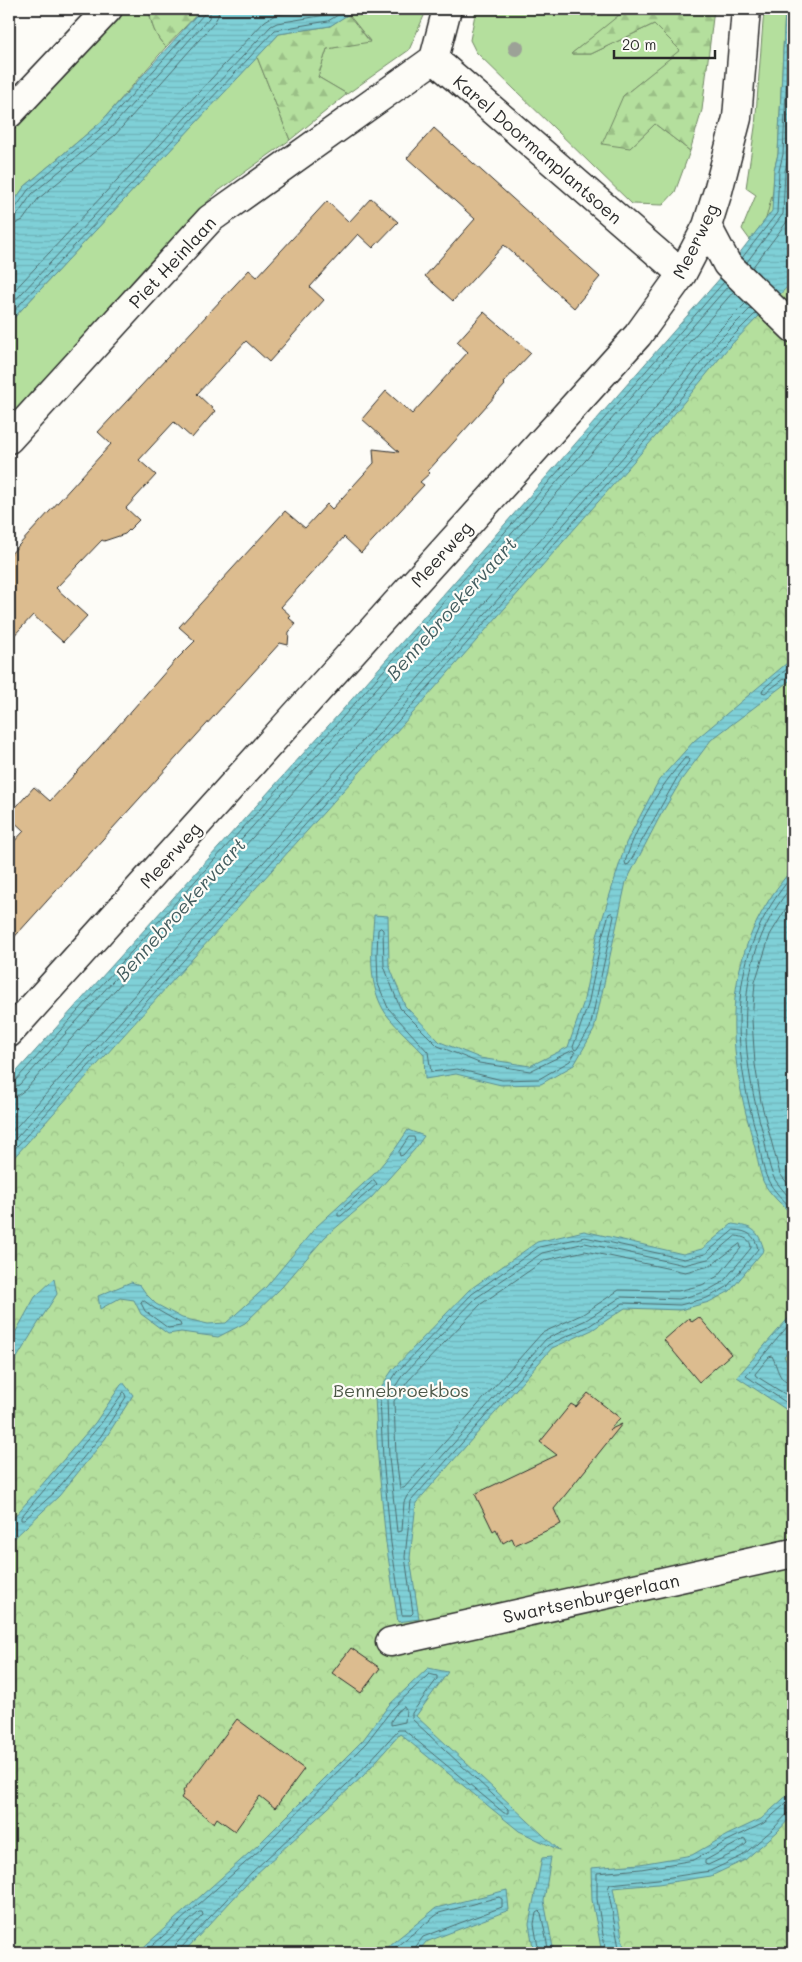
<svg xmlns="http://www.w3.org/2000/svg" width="802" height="1962" font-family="Mali,sans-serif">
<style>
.grass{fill:#b4df9d;stroke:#708564}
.forest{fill:url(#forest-firs);stroke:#708564}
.park{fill:url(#park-crowns);stroke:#708564}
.water{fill:url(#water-rules);stroke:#5d8e92}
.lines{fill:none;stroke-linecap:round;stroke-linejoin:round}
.shore{stroke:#4d6d70;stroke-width:1}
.building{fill:#dcbc8f;stroke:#2b2b2b}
.minor-casing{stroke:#2b2b2b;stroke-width:31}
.minor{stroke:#fdfcf7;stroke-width:28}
.tree{fill:#9ca297}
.labels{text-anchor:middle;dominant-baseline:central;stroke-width:4.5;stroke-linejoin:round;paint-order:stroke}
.street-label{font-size:18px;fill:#2b2b2b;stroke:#fdfcf7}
.park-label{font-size:18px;fill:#4d5848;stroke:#fdfcf7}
.water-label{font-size:19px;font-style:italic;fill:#445d5f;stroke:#fdfcf7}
</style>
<defs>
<pattern id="forest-firs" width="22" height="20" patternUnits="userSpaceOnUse" patternTransform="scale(1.25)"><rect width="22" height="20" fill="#b4df9d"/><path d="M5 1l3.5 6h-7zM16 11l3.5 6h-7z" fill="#9bc087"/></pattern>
<pattern id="park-crowns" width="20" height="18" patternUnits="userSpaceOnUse" patternTransform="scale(1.25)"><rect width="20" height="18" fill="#b4df9d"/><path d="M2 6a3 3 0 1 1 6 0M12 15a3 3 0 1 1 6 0" fill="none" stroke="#9bc087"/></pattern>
<pattern id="water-rules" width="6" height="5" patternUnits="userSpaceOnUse" patternTransform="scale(1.25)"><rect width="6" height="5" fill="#7fd0d7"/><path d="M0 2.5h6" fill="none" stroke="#6eb3b9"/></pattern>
</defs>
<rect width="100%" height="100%" fill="#fdfcf7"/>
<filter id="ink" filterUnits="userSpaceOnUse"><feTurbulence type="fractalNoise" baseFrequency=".02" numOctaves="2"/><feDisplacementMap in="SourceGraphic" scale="10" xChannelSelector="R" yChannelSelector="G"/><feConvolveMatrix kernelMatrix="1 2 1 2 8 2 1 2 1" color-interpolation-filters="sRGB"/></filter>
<g filter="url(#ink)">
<path class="grass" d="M122,9h27c2,15 6,28 17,38l-65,75 -77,65 -15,22v-78z
M357,9h70l-18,41 -62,44 -29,-17 9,-28 43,-8 -22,-27z
M476,9h109l8,8 5,-8h25l2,2 -54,43h20l63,-30 27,26 -58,46 7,52 25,-24 35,27 -15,41 -12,13 -31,-1 -156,-152 -6,-12z
M764,9h21l-7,145 -4,16 -2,41 -22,29 -8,-11 14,-34 -10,-7 9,-61z
M257,57l33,83 -73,52 -71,74 -137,154v-97z"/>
<path class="forest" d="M149,9h53l-36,38c-11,-10 -15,-23 -17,-38z
M623,9h91l-12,101 -12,41 -35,-27 -25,24 -28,-4 21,-48 57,-46 -26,-26 -63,30h-20l53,-43z
M348,14l22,28 -43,7 -9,28 29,17 -57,46 -33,-83 22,-23 51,-8z"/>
<path class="park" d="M793,133v1820h-784v-857l744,-828 35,-133z"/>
<path class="water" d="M202,9h155l-27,17 -51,8 -270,289v-114l15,-22 77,-65z
M785,9h8v272l-65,67 -66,81 -250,285 -403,449v-83l329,-365 384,-439 50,-65 2,-41 4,-16z
M793,658v20l-82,62 -29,39 -23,39 -33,64 -32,148 -20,35 -33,19 -40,1 -45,-11 -31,5 -1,-25c-10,-11 -35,-33 -41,-45 -16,-29 -11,-63 -9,-94l14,1 1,49 16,41 35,36 40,16 50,8 38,-19 15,-43 14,-68 29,-93 33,-63 35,-39z
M793,868v346c-9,-6 -26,-23 -30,-33 -5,-13 -6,-28 -10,-41 -29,-101 -32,-189 40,-272z
M408,1130l16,6 -9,13 -44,49 -46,39 -43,50 -37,36 -27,14 -37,-5 -13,2 -27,-20 -7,-14 -14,-2 -20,11 -2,-13 33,-14 9,3 7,10 9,9 26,14 26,6 18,-1 40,-36 50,-60 58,-53 21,-25z
M732,1224c22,3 26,6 32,26l-34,41 -21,11 -29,8 -55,-2 -33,22 -40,18 -136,155 -6,55 9,61 -21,3 -12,-79 -8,-85 -3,-62 18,-27 76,-79 68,-48 47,-11 99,23 19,-5z
M54,1279l3,15 -20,31 -28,46v-27l26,-47z
M793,1313v36l-9,7 9,21v37l-56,-37z
M123,1382l10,13 -28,44 -46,57 -50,47v-20l86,-100z
M428,1668l20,4 -32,44 143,134 -40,-19 -119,-97 -37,42 -108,99 -72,78h-46l121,-108 105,-105 26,-35z
M793,1790v25l-16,17 -32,28 -34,16 -53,8 -45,4 12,65h-23l-10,-53 -1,-32 49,-4 52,-9 35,-20 34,-16z
M551,1857l-7,44 10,52h-20l-5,-29 13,-66z
M507,1890l2,20 -83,32 -9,11h-37l56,-45z"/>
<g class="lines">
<path class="shore" d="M9,211l6,-2 13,-19 77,-65 99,-111 1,-5
M9,217l9,-3 14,-20 77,-64 100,-112 2,-9
M9,225l8,-2 6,-3 15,-21 77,-64 99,-112 4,-7 1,-7
M742,258l35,-45 2,-42 4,-17 7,-145
M747,262l36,-48 2,-43 4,-17 4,-86
M752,268l37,-49 4,-49
M9,296l256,-275 10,-6 44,-6
M9,307l262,-281 6,-3 49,-8 10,-6
M9,316l266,-286 53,-9 20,-12
M793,664l-30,25 -1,3 3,1 23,-17 5,-1
M685,758h3l1,3 -11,15 -49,88 -3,1 -1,-3c12,-38 34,-74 60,-104z
M793,875c-68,79 -62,170 -35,264 3,13 4,29 10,41 4,9 17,23 25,28
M793,885c-61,70 -54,165 -30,248 3,13 5,33 11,45 4,7 13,17 19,23
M793,897l-23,38 -15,47 -3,38 3,44 6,38 19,72 13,16
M612,913l2,3 -24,112 -13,21 -2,1 -2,-3 15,-42 14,-68 7,-23z
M381,928l2,2 1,36 16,42 38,38 41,17 51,8 43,-21 2,3 -5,8 -31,18 -37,1 -45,-11 -26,3 -3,-20 -40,-44 -10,-24 -1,-30 1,-24z
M9,1083l6,-2 327,-363 382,-436
M9,1089l10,-4 328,-363 381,-436
M9,1097l9,-2 7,-5 327,-363 382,-436
M9,1135l389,-434 250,-284 66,-82 32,-32
M409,1137h5l1,4 -12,14 -3,1 -1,-4z
M9,1146l395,-440 250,-284 65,-82 32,-32
M9,1155l399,-445 250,-284 66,-81 32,-32
M374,1180l3,4 -36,32h-3v-3z
M734,1230c14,1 21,5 24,19l-31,38 -20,11 -27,7 -57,-2 -34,23 -41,19 -137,156 -6,56 8,56 -2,2h-9l-11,-72 -8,-85 -3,-60 17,-26 75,-78 67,-47 46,-10 99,22 21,-5z
M736,1236c8,1 15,3 15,12l-28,34 -18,10 -26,7 -58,-2 -35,23 -40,19 -139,157 -3,6 -2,29 -5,1 -8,-75 -2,-58 15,-23 74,-78 66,-45 43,-10 99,22 24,-6z
M740,1244l1,4 -23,28 -16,9 -24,6 -59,-1 -36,24 -41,19 -138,155h-4l-4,-31 -2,-56 14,-20 73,-77 64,-44 40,-9 100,21 25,-6z
M143,1300l11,8 26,15 1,3 -13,2 -23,-17 -4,-8z
M793,1320l-47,56 47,31
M793,1384c-15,-1 -15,-17 -21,-28l-3,1 -14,17 1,2 37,23
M124,1392l2,5 -25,39 -46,56 -31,28h-3v-3l78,-91z
M404,1707l2,3 -1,12 -14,3v-4l6,-9z
M745,1839l2,4 -9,8 -30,14 -3,-1v-3z
M144,1953l118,-105 104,-105 27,-35 36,-34 8,2v3l-25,34v6l96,90v4h-4l-100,-83h-6l-39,43 -107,99 -71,76 -1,5
M154,1953l45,-41h3l1,3 -27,29 -3,9
M388,1953l51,-40 60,-16 3,2v8l-79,30 -9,12 -1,4
M539,1953l-5,-29 2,-11 3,-2 2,2 8,40
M606,1953l-9,-54v-26l44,-4 53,-9 35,-20 35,-17 29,-26
M620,1953l-12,-64 2,-5 48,-5 52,-8 32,-15 31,-27 15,-16 5,-1"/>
</g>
<path class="building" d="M434,128l166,149 -26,31 -70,-63 -51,56 -28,-25 50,-57 -68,-61z
M371,198l27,24 -25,26 -15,-14 -48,53 14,13 -55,62 -23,-21 -49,53 18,17 -23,27 -18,-16 -35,38 17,15 -30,33 13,12 -14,14 -21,7 -2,-1 -46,48 31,28 -24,26 -30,-27 -24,26v-85l102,-112 -13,-12 151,-162 8,7 70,-76 22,21z
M484,312l47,41 -28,30 2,2 -77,86 2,2 -10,9 4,3 -63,68 -17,-16 -63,70 10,9 -2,2 7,6 -7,8 -1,13 -8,-2 -271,300v-96l15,-16 -15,-14v-2l25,-28 16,14 40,-43 85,-97 20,-20 -16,-14 106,-116 20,17 22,-24 5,5 42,-46 -1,-14 26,3 -37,-33 24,-28 26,23 56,-62 -11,-10z
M699,1317l32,37 -32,28 -35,-42 25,-22 3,4z
M588,1393l32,25 -11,12 13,-6 -68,85 7,15 -46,21 -3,-7 -9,5 -7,-14 -3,2 -18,-37 82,-39 -17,-13 31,-38 5,3z
M351,1648l29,20 -19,25 -29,-20z
M237,1719l67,50 -29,39 -15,-12 -25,35 -18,-13 -3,5 -33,-25 3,-5 -1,-2z"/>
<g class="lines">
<g class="minor-casing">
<path id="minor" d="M434,59l248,215
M434,59l13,-50
M9,114l99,-105
M707,226l20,38 66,64
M9,439l201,-220 224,-160
M9,1033l629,-698 44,-61 25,-48 11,-35 19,-73 9,-109
M390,1642l403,-89"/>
</g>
<use href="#minor" class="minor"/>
</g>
<circle class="tree" cx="516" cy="48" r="8"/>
</g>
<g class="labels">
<g class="street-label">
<text transform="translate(538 149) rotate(41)">Karel Doormanplantsoen</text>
<text transform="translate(695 241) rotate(-64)">Meerweg</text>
<text transform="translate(172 262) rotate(-47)">Piet Heinlaan</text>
<text transform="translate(441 554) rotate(-48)">Meerweg</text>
<text transform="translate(170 855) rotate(-48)">Meerweg</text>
<text transform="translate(591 1598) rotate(-12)">Swartsenburgerlaan</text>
</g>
<g class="park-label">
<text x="401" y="1390">Bennebroekbos</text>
</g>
<g class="water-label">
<text transform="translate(451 608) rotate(-48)">Bennebroekervaart</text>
<text transform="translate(180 909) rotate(-48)">Bennebroekervaart</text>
</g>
</g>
<rect width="802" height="1962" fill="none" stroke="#fdfcf7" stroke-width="30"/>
<rect x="15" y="15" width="772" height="1932" fill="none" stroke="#2b2b2b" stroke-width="2" filter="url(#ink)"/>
<path d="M614 50v8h101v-8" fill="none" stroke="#2b2b2b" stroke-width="2.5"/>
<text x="622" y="50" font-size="15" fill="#2b2b2b" stroke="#fdfcf7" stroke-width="4" paint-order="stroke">20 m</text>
</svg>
